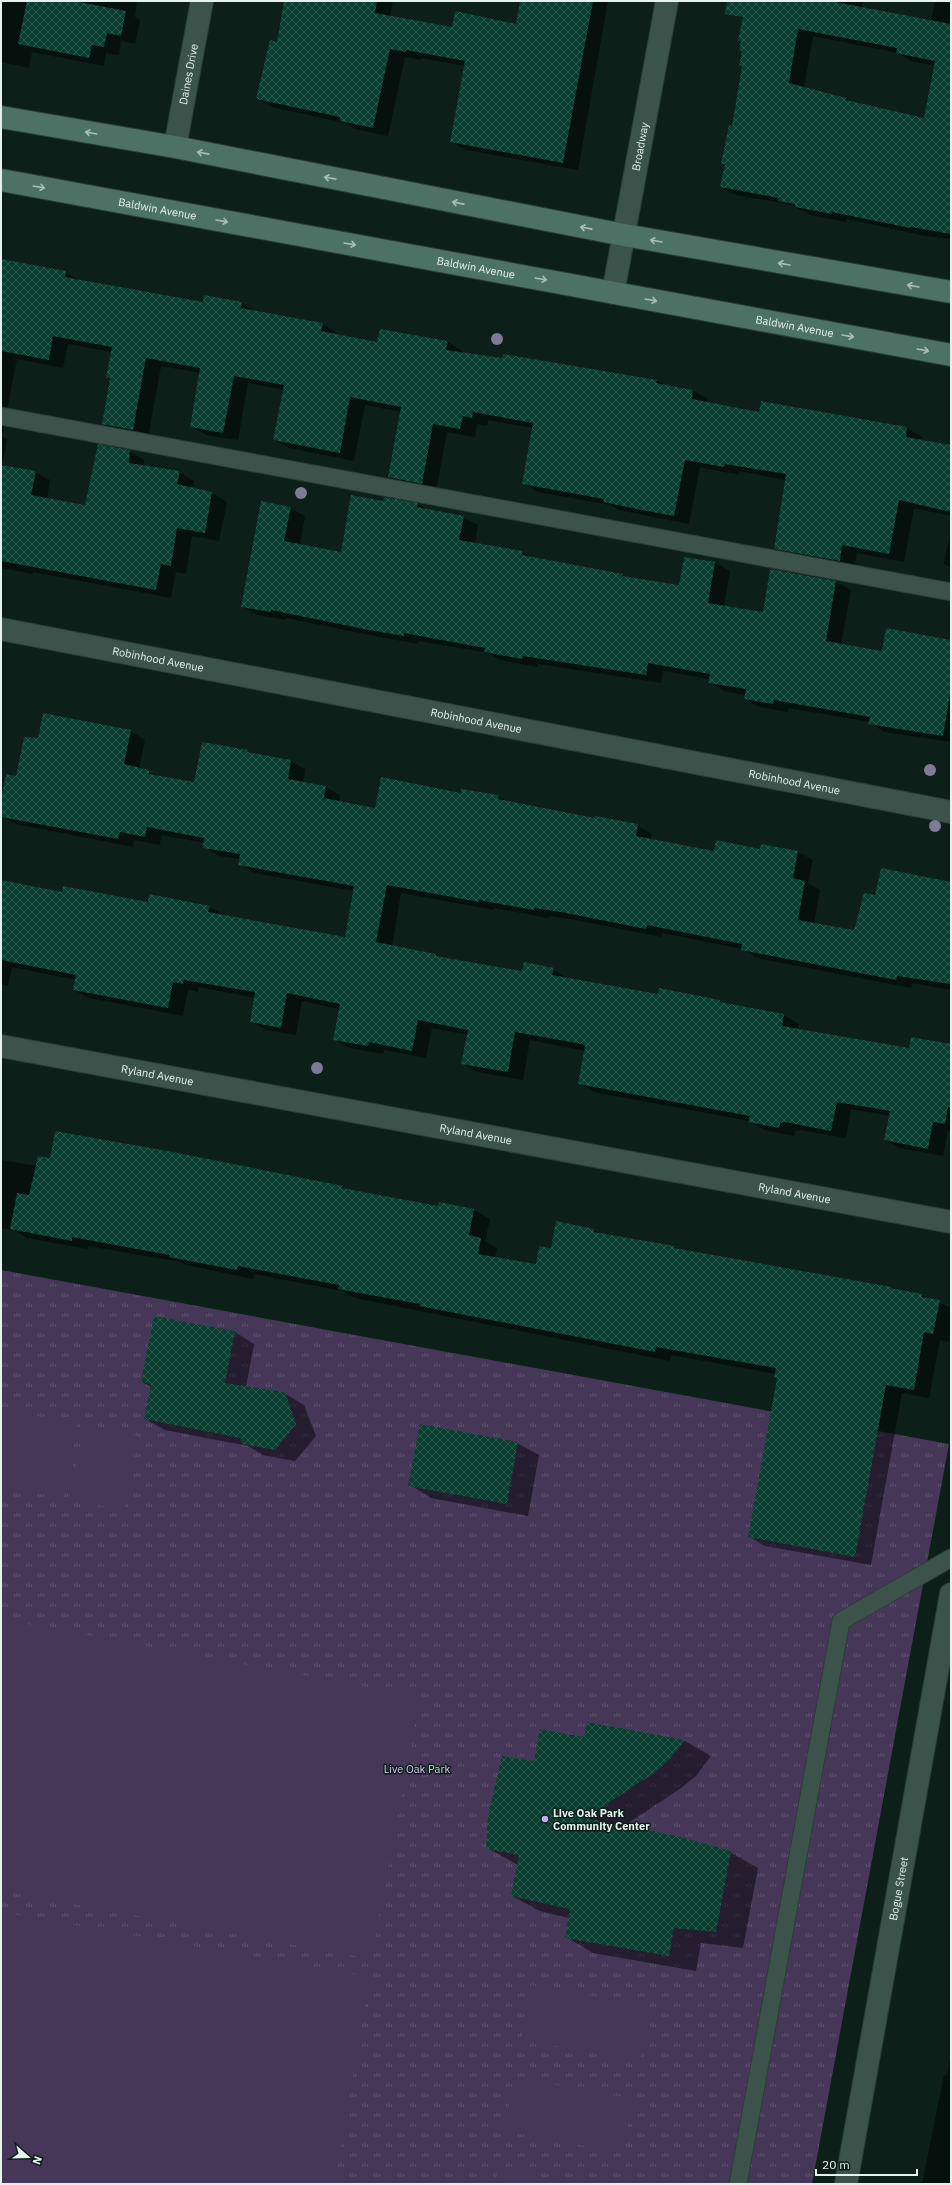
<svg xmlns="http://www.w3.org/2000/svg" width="952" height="2185" font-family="'IBM Plex Sans',sans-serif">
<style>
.grass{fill:url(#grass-tufts)}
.pitch{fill:#463758}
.shadow{fill:#0007;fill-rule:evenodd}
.building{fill:url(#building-cross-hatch);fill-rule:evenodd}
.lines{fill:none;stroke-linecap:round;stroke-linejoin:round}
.service-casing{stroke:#2b3d37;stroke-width:19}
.minor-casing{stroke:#2b3d37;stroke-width:24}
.tertiary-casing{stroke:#2b3d37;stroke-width:24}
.secondary-casing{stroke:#2b3d37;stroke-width:24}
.service{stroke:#3b534a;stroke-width:17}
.minor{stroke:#3b534a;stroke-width:22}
.tertiary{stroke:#3b534a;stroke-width:22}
.secondary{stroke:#4b7264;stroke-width:22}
.tree{fill:#7f7a97}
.oneway{stroke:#a8bfb6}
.poi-dot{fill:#c7a6ef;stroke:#0c1f19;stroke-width:1.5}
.labels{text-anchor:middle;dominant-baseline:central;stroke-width:3;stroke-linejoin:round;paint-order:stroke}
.street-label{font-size:11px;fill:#e6f2ed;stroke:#0c1f19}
.park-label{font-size:11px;fill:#ddc4fe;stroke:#0c1f19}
.poi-label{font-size:11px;font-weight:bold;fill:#e6f2ed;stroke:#0c1f19;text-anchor:start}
</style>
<defs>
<pattern id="grass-tufts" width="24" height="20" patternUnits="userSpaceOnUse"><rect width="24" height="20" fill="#463758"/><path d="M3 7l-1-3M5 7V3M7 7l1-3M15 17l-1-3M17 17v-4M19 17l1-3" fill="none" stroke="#615470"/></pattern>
<pattern id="building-cross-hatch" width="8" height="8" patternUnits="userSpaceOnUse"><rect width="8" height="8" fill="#0a3e30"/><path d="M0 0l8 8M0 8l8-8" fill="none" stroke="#2e5a4e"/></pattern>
</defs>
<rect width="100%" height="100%" fill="#0c1f19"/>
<path class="grass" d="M1,1270l948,174 -137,740h-811z"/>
<path class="pitch" d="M1,1410l76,13 -13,75 -63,-11z
M84,1425l54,11 -14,74 -54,-10z
M1,1619l419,78 -49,262 -370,-68z
M1,1912l369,65 -36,207h-333z
M531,1985l119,21 -10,55 -119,-21z
M514,2077l119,22 -10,54 -119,-22z
M498,2169l84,15h-87z"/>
<path class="shadow" d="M1,1h136l-2,16 5,3 -5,24 -14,-3 -2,14 -13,-2 -2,13 -72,-14 -3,16 -28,-6z
M285,1h108l-3,16 63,11 64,-3 4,-24h87l-30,169 -112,-20 -15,-8 14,-76 -44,-8v2l-16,-3 -17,79 -33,-7 -10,-6 -73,-16 -15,-9 20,-55z
M748,1h115l-2,7 70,13 4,-20h16v238l-26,-3 -78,-17 -1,3 -35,-7 -24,-11 -51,-9 -15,-8 4,-22 -2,-2 10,-36 10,-60 -2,-2zM813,36l85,17 13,8 24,5 -10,53 -72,-16 -7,-4 -42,-11z
M1,260l64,12 15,8 124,24 38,-1 14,9 67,12 14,9v2l41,8 70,-1 14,9v2l195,28 8,4 28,6 15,8 -1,4 52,10 2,-11 146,26 15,9 -1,4 30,5v70l-37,-8 -10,54 -47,-9 -3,16 -65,-12 -14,-9 11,-68 -47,-9v4l-39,-8 -11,57 -31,-6 -39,-8 -9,-5 -72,-13 -15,-9 10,-55 -45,-8 -1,6 -10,-2 -2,13 -28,-5 -11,60 -33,-7 -14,-8 12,-65 -36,-7 -11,56 -65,-13 -15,-8 10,-50 -36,-7 -10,57 -32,-5 -15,-9 10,-53 -40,-7 -13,72 -30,-6 -15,-8 8,-44 -4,-3 5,-25 -44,-8 -5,24 -46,-9 -15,77 5,3 -5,27 33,6 15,8 -3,19 39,7 43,-55 15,9v6l35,6 15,9 -1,8 19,4 15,9 -8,39 -27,-5 -6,38 -10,-2 -5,26 -138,-26v2l-32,-6z
M385,498l33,6 10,6 35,7 15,8 -3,19 47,8 11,6 89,17 5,2 53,9 4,-28 31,5 15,8 -6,35 40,7 7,-43 65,12 15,8 -10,54 42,8 68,-11v101l-67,-10 -14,-10 -82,-14v4l-28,-5 -15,-8 1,-4 -22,-4 -15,-9 1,-3 -47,-8 -2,12 -123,-19 -1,3 -37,-7 -12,-7 -69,-12 -1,3 -33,-6 -99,-20v2l-29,-5 -15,-9 48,-98 15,8 -5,29 42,8 42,-51z
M951,528v39l-7,-3z
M131,731l14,9 -6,29 19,7 37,7 52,-32 7,3 37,7 14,8 -2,14 23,4 14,8 -1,7 37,7 85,-15 37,2 11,6 87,18 41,5 15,9 -1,6 64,12 46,-2v-5l37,7 15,8 -5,23 12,7 -6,34 41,7 21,-35 75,-13v107l-39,-7 -1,5 -154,-30 -15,-9 -80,-16 -1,4 -85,-17 -27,-4 -1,2 -54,-10v2l-93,-17 -9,53 44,8 5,4 82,14 30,-3 15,10 91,16 61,6 5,3 59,11 15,9 -2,5 113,20 41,-4v86l-3,-1 -5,26 -43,-8 -15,-8 5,-24 -39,-7 -5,29 -46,-8 -5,1 -1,5 -30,-6 -15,-9 -155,-29 -15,-9 6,-32 -55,-11 -7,40 -46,-8 -15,-9 6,-28 -36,-7 -6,30 -42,-8 -1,4 -34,-6 -15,-9 6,-30 -38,-8 -6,34 -30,-5 -15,-8 5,-24 -58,-11v5l-10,-2 -5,26 -94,-18 -15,-8 2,-10 -64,-13 -4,19 -7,-2v-103l62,12 86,10 60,3 15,9 122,23 8,-47 -100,-18 -14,-9v-5l-21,-3 -15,-9 1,-4 -44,-8 -1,10 -26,-5 -1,7 -117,-23 -15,-8 29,-78 9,2z
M1,1160l36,6 305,21 6,3 91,17 1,-4 34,7 16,9 -5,22 12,7 -2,10 42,7 15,-16 42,-19 7,4 73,13 6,3 212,37 30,8 29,13v22l-2,12 -9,-2 -11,58 -27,-5 -31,172 -106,-19 -15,-9 28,-159 -2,-4 -105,-19 -1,6 -315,-63 -13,-7 -88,-17 -1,5 -67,-14 -6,-3 -92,-16 -1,3 -60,-11 -14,-8 -12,-2z
M155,1317l80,15 19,12 -8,43 38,6 20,12 12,31 -21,25 -32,-6 -15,-9 -83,-16 -20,-11 6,-32 -9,-5z
M517,1443l22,12 -11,61 -97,-18 -21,-13z
M587,1723l98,18 26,15 -15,20 -15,12 -57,38 106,26 28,16 -15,80 -42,-5 -5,28 -103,-18 -27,-16 3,-19 -29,-7 -28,-15 6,-31 -31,-17 48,-85 50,-25z
M951,2051v133h-29l22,-109 3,1z"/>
<path class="building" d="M27,1h47l52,10 -5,25 -14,-3 -3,14 -12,-2 -3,13 -71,-14z
M284,1h93l-2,12 77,14 3,-16 61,13 4,-23h73l-30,162 -113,-21 15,-81 -59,-11v2l-16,-3 -17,79 -33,-7v-4l-84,-18 14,-59 7,2z
M727,1h103l121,23v210l-40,-7 -1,1 -78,-16v2l-37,-7v-3l-17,-3 1,-3 -59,-11 5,-23h-4l8,-39 3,1 10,-60h-3l3,-15 -3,-1 2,-9h-3l5,-24 -18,-3zM798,29l99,19 -1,5 39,8 -11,57 -78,-18v-2l-57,-15z
M1,259l65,12 -1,6 138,25 1,-7 38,7 -1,6 82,15 -2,8 56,11 3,-13 68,12 -2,9 56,8 1,-4 154,26 -1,3 37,7 -1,9 67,13 2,-11 146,26 -1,10 45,8v67l-52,-12 -10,54 -47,-9 -2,16 -66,-12 12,-75 -61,-10 -1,3 -39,-7 -11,56 -32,-6 -39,-8 1,-3 -82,-15 11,-61 -60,-11 -1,6 -9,-2 -3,13 -27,-5 -11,60 -34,-7 13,-70 -51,-10 -10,56 -67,-13 11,-55 -50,-9 -11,57 -33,-6 10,-59 -54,-10 -13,72 -31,-6 8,-46h-4l6,-31 -59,-11 -4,24 -48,-9z
M98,444l32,6 -1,13 51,8 -3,13 35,8 -7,41 -28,-5 -6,38 -10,-2 -5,26 -155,-29v-96l35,6 -5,24 54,10z
M351,495l32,6 1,-4 34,6 -1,4 47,9 -5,24 64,11 -1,4 101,19 -1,2 57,9 5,-28 31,5 -7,41 55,9 7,-43 66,12 -10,60 56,10 4,-23 65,12v49l-8,47 -75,-12 2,-7 -96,-17 -1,4 -29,-5 2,-10 -38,-6 2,-9 -62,-11 -2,12 -123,-19 -1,3 -38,-7 1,-4 -81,-15v3l-35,-6 -98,-20v2l-30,-5 20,-106 30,6 -7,34 57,11z
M43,713l88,17 -7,34 25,6v4l45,8 8,-40 46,8 -1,2 44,8 -3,19 38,7 -2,12 51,10 6,-31 80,16v-4l38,6 -1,4 97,19v-2l43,8 -2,12 78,15 2,-11 44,9 1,-5 37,7 -5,27 12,3 -7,39 56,10 10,-37 11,2 6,-27 70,14v102l-54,-8 -1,4 -155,-30 1,-6 -95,-19 -1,4 -85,-17 -27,-4v2l-55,-10v2l-92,-17 -11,57 60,12v2l86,15 2,-9 30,6 -2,7 106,19 1,-6 61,12v2l64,12 -2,12 127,22 2,-11 40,7v64l-3,-1 -3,17 -12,-2 -5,27 -44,-9 6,-29 -53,-9 -6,29 -46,-9 -5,1 -1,5 -31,-6 2,-6 -172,-32 7,-38 -3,-2 -67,-12 -7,40 -47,-8 7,-34 -50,-10 -6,31 -43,-9 -1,4 -35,-6 7,-36 -53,-11 -6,35 -31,-6 5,-30 -71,-12 -1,4 -10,-2 -5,26 -95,-18 3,-15 -75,-15v-80l61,12 1,-6 85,16 1,-8 61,12 -2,6 137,25 9,-51 -116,-21 2,-11 -37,-6 1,-10 -57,-11 -2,10 -25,-5 -2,7 -117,-22v-17l5,-26 10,2 8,-39 14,1z
M55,1131l118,21 170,34 -1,2 96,18 1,-4 35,7 -5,26 12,3 -3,16 58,10 3,-18 12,2 5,-27 38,8v3l81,14 -1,2 218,39v1l30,6v3l18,3 -7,34 -9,-2 -10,58 -28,-5 -31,172 -107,-20 29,-159 -3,-1 2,-9 -120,-21 -1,5 -236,-46 1,-2 -82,-15 1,-4 -101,-19 -1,4 -68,-13v-2l-97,-18v4l-62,-12 7,-36 12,2 9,-39 12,2z
M154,1316l81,15 -10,52 60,9 11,32 -21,26 -32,-6 -3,-6 -96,-19 7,-35 -10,-2z
M420,1424l98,18 -11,62 -99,-18z
M587,1722l98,18 -16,20 -15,13 -68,45 91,18 54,15 -15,81 -42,-4 -5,28 -104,-18 5,-29 -59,-13 8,-41 -33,-6 2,-33 14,-60 32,5 6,-32 44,8z"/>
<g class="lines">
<g class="service-casing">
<path id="service" d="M1,416l950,176
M738,2184l103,-563 110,-63"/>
</g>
<g class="minor-casing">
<g id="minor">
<path id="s1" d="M175,147l27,-146"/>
<path id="s2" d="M1,629l950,183"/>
<path id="s3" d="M1,1046l950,176"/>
<path id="s4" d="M846,2184l105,-590"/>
</g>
</g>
<g class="tertiary-casing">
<g id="tertiary">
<path id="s5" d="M613,293l54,-292"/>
</g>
</g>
<g class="secondary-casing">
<g id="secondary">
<path d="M1,117l174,30 449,88 327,57"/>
<path id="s6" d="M1,180l950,175"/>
</g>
</g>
<use href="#service" class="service"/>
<use href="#minor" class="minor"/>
<use href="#tertiary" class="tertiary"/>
<use href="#secondary" class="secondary"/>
</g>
<g class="tree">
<circle cx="497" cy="339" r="6"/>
<circle cx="301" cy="493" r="6"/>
<circle cx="930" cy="770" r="6"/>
<circle cx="935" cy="826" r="6"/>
<circle cx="317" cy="1068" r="6"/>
</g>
<defs><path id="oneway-shaft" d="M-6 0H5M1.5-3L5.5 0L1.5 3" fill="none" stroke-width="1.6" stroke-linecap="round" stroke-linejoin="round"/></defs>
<g class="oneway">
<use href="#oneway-shaft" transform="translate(91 133) rotate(-170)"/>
<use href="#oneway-shaft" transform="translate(203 153) rotate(-169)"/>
<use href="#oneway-shaft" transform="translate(330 178) rotate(-169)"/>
<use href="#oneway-shaft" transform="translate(39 187) rotate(10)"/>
<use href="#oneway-shaft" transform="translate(458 203) rotate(-169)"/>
<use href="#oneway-shaft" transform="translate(222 221) rotate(10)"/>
<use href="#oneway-shaft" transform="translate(586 228) rotate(-169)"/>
<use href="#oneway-shaft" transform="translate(656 241) rotate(-170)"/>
<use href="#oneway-shaft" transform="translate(350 244) rotate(10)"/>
<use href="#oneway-shaft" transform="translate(784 264) rotate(-170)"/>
<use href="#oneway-shaft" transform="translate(541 279) rotate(10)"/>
<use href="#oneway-shaft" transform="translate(913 286) rotate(-170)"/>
<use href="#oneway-shaft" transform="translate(651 300) rotate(10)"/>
<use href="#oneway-shaft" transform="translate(848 336) rotate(10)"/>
<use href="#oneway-shaft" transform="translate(923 350) rotate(10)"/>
</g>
<circle class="poi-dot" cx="545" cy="1819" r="4"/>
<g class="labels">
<g class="street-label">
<text stroke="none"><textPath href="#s1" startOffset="74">Daines Drive</textPath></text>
<text stroke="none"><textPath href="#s5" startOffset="149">Broadway</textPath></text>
<text stroke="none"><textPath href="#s6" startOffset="159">Baldwin Avenue</textPath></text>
<text stroke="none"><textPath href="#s6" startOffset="483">Baldwin Avenue</textPath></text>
<text stroke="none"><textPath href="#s6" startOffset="807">Baldwin Avenue</textPath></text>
<text stroke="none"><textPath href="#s2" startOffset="160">Robinhood Avenue</textPath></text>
<text stroke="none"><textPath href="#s2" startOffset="484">Robinhood Avenue</textPath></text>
<text stroke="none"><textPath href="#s2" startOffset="808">Robinhood Avenue</textPath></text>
<text stroke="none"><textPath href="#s3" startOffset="159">Ryland Avenue</textPath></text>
<text stroke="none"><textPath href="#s3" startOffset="483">Ryland Avenue</textPath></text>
<text stroke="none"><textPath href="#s3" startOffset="807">Ryland Avenue</textPath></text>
<text stroke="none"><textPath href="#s4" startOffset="300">Bogue Street</textPath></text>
</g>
<g class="park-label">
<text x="417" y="1769">Live Oak Park</text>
</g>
<g class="poi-label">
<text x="553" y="1813">Live Oak Park<tspan x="553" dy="13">Community Center</tspan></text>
</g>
</g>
<rect width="952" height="2185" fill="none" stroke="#e6f2ed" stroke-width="4"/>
<g transform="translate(28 2157) rotate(110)" stroke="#0c1f19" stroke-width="3" paint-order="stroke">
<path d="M0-3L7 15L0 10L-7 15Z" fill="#e6f2ed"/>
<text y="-6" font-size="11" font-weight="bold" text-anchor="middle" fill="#e6f2ed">N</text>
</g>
<path d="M816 2169v6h101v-6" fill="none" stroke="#e6f2ed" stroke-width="2"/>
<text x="822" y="2169" font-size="12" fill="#e6f2ed" stroke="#0c1f19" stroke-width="3" paint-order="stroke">20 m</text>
</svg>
